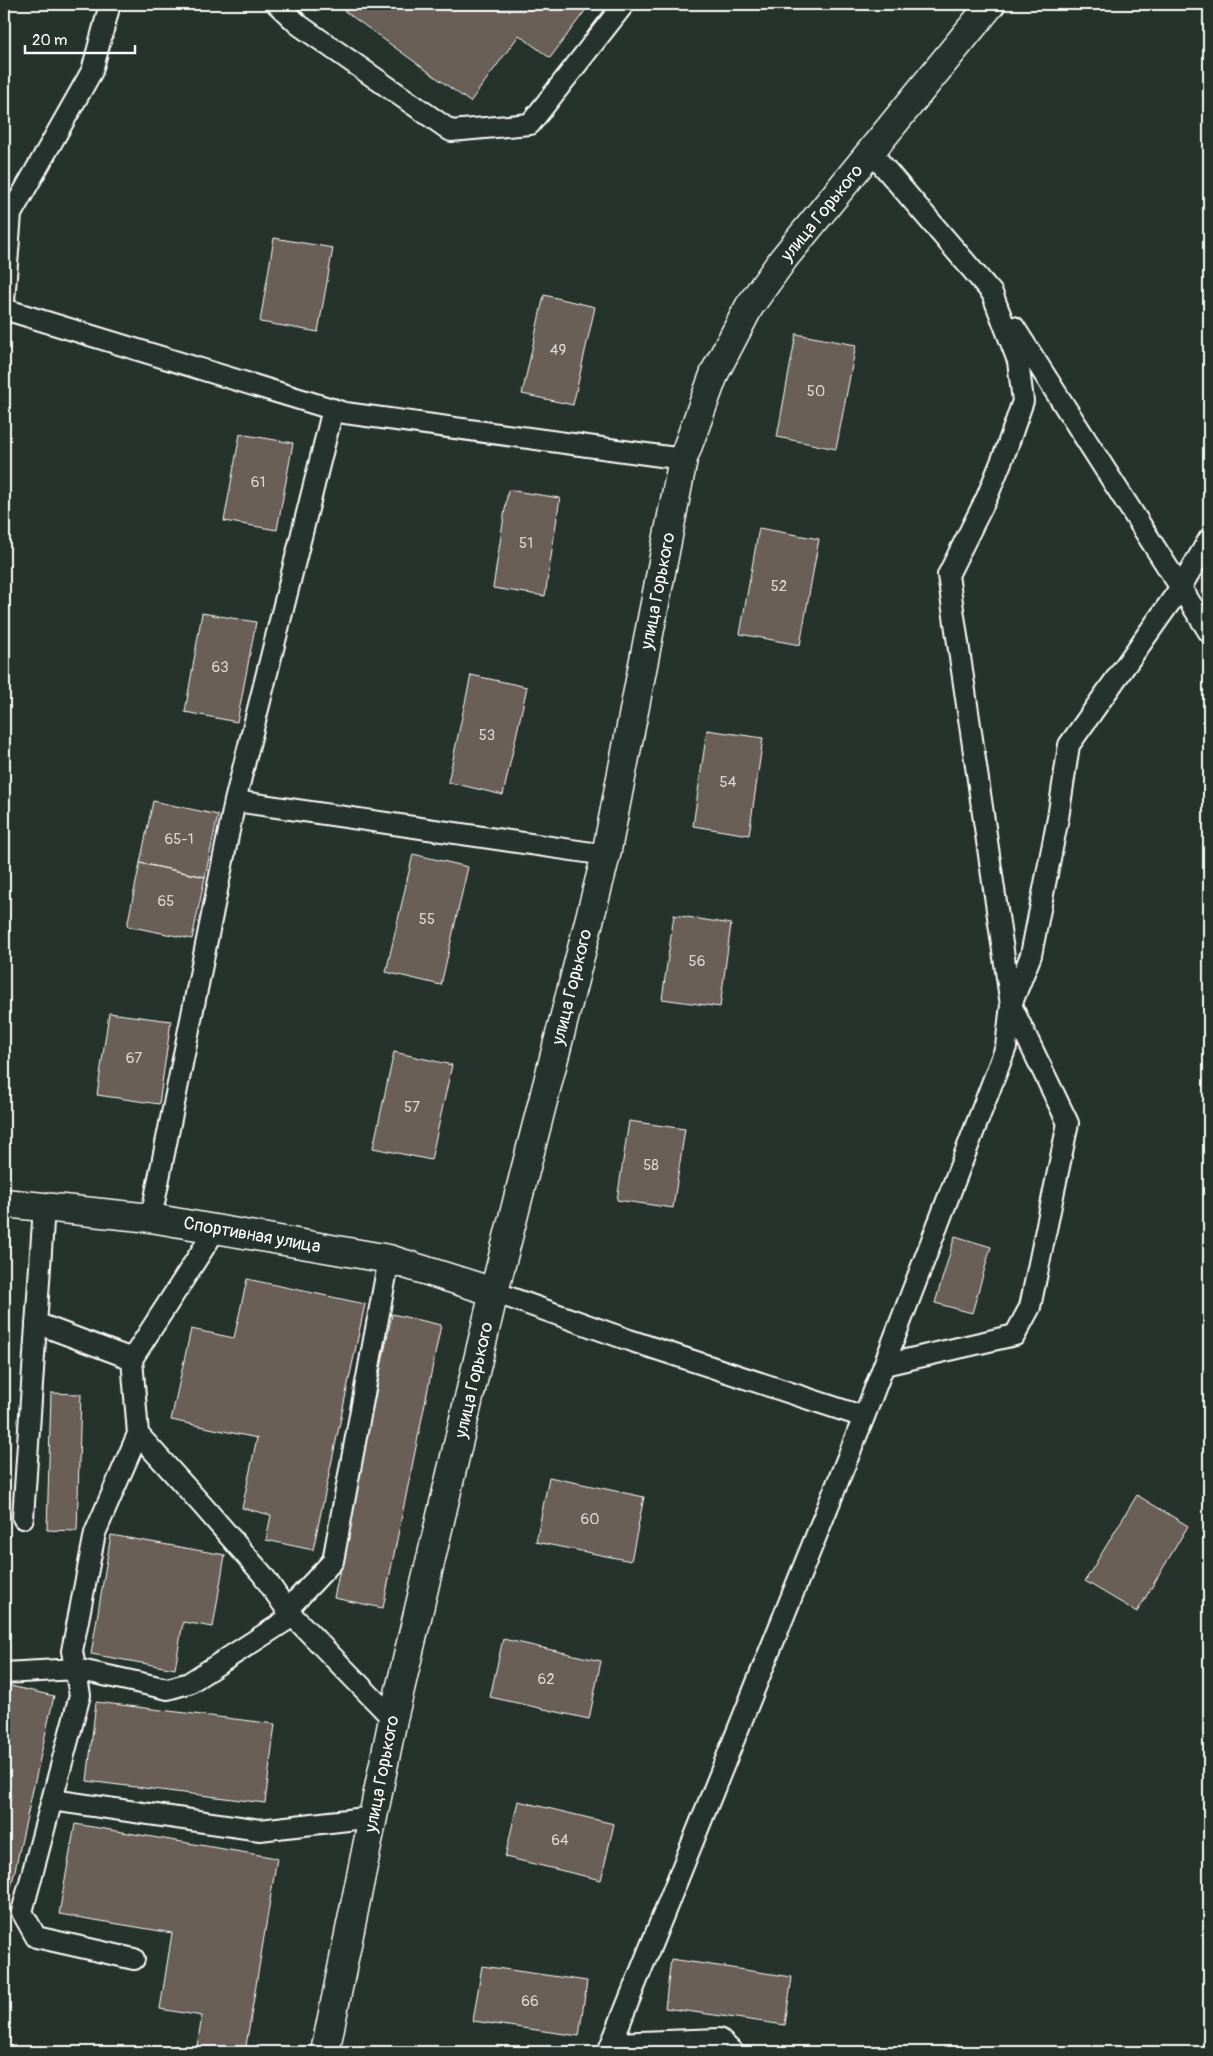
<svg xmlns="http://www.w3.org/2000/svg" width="1213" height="2056" font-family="Pangolin,sans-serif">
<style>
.building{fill:#6b5f56;stroke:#fff}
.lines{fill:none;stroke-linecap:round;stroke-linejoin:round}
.service-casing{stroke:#fff;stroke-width:24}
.minor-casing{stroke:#fff;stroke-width:31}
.tertiary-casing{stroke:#fff;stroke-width:31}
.service{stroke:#26332d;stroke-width:20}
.minor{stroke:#26332d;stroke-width:28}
.tertiary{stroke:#26332d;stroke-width:28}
.labels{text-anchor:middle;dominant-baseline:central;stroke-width:4;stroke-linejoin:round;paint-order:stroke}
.number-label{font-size:15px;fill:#dad7d5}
.street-label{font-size:18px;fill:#fff;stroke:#26332d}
</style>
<rect width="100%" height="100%" fill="#26332d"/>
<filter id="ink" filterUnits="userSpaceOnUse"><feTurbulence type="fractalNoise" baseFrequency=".02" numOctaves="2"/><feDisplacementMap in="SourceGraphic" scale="10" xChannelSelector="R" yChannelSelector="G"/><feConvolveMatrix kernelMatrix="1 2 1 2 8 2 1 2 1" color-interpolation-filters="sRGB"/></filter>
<g filter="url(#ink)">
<path class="building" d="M335,4h255l-40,54 -31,-23 -49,67z
M274,238l59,10 -15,84 -58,-10z
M544,295l51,12 -22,98 -51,-11z
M796,334l60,11 -20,104 -59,-12z
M240,434l53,9 -16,87 -53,-9z
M508,490l52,8 -15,98 -52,-8z
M759,528l60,11 -19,106 -60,-11z
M202,613l54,9 -19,100 -52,-10z
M471,675l56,12 -24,108 -55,-13z
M707,730l56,8 -14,97 -56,-9z
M153,801l65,14 -13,62 -65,-14z
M413,854l55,13 -27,118 -55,-13z
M140,863l65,14 -13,62 -65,-13z
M674,915l57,9 -11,83 -58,-8z
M109,1013l62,8 -12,83 -62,-9z
M394,1052l58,13 -21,95 -58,-12z
M629,1121l56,8 -12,79 -56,-8z
M955,1236l36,11 -19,66 -37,-10z
M247,1279l118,25 -52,246 -47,-10 5,-25 -29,-7 15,-70 -86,-18 20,-91 43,9z
M392,1314l49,11 -58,283 -49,-10z
M51,1393l30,1 -4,137 -30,-1z
M549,1477l95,20 -13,64 -95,-19z
M1137,1495l51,31 -51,86 -52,-31z
M111,1535l114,20 -12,72 -30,-5 -8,47 -84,-15z
M503,1639l98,22 -12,58 -99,-22z
M6,1685l48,11 -50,223v-225z
M96,1702l179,22 -10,79 -178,-22z
M518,1801l96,23 -13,56 -96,-23z
M75,1824l202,34 -32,194h-49l6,-36 -42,-7 12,-76 -113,-19z
M671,1959l121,18 -7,48 -120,-17z
M482,1966l105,15 -8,55 -106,-15z"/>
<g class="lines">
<g class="service-casing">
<path id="service" d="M277,4l22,21 152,106 79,-7 94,-120
M4,301l7,-87 81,-143 18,-67
M4,309l341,104 338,46
M1014,327l195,305
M235,801l371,54
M151,1218l84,-417 98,-392
M216,1229l-84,130 6,75 65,72 60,69 24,35 106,109
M494,1292l135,48 235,77
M36,1323l96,36
M884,1365l131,-30 15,-28 38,-184 -57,-118 20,-50 27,-137 11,-73 112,-158 28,-48
M23,1518l21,-311
M287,1610l46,-49 56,-302
M4,1673l72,-4 92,20 21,-6 104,-67
M52,1800l208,30 114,-13
M134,1959l-98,-22 -14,-25 58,-217 -8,-44 23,-118 43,-99
M614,2043l105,-4 14,13
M608,2052l256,-635 142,-370 5,-42 -63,-430 39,-78 19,-47 17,-49 -5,-40 -26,-68 -121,-141"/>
</g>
<g class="minor-casing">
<path id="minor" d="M325,2052l68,-333 101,-427"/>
</g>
<g class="tertiary-casing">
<path id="tertiary" d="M4,1203l147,15 238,41 105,33 112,-437 77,-396 32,-87 34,-65 35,-49 207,-254"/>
</g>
<use href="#service" class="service"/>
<use href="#minor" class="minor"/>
<use href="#tertiary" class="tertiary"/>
</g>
</g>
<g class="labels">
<g class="number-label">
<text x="558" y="350">49</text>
<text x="816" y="391">50</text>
<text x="258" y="482">61</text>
<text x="526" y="543">51</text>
<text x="779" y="586">52</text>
<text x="220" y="667">63</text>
<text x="487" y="735">53</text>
<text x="728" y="782">54</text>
<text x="179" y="839">65-1</text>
<text x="166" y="901">65</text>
<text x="427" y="919">55</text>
<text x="697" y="961">56</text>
<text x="134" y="1058">67</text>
<text x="412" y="1107">57</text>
<text x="651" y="1165">58</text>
<text x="590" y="1519">60</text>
<text x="546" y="1679">62</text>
<text x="560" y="1840">64</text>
<text x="530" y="2001">66</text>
</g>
<g class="street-label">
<text transform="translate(822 213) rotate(-51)">улица Горького</text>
<text transform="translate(658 591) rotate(-79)">улица Горького</text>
<text transform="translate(572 987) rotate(-76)">улица Горького</text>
<text transform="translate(252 1235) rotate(10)">Спортивная улица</text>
<text transform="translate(474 1380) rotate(-77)">улица Горького</text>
<text transform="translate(382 1774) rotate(-79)">улица Горького</text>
</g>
</g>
<rect width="1213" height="2056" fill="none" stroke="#26332d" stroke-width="20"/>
<rect x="10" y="10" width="1193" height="2036" fill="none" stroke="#fff" stroke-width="2" filter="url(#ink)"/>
<path d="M25 45v8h110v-8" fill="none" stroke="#ffffff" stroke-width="2.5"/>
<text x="32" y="45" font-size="15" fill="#ffffff" stroke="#26332d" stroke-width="4" paint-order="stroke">20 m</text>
</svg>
